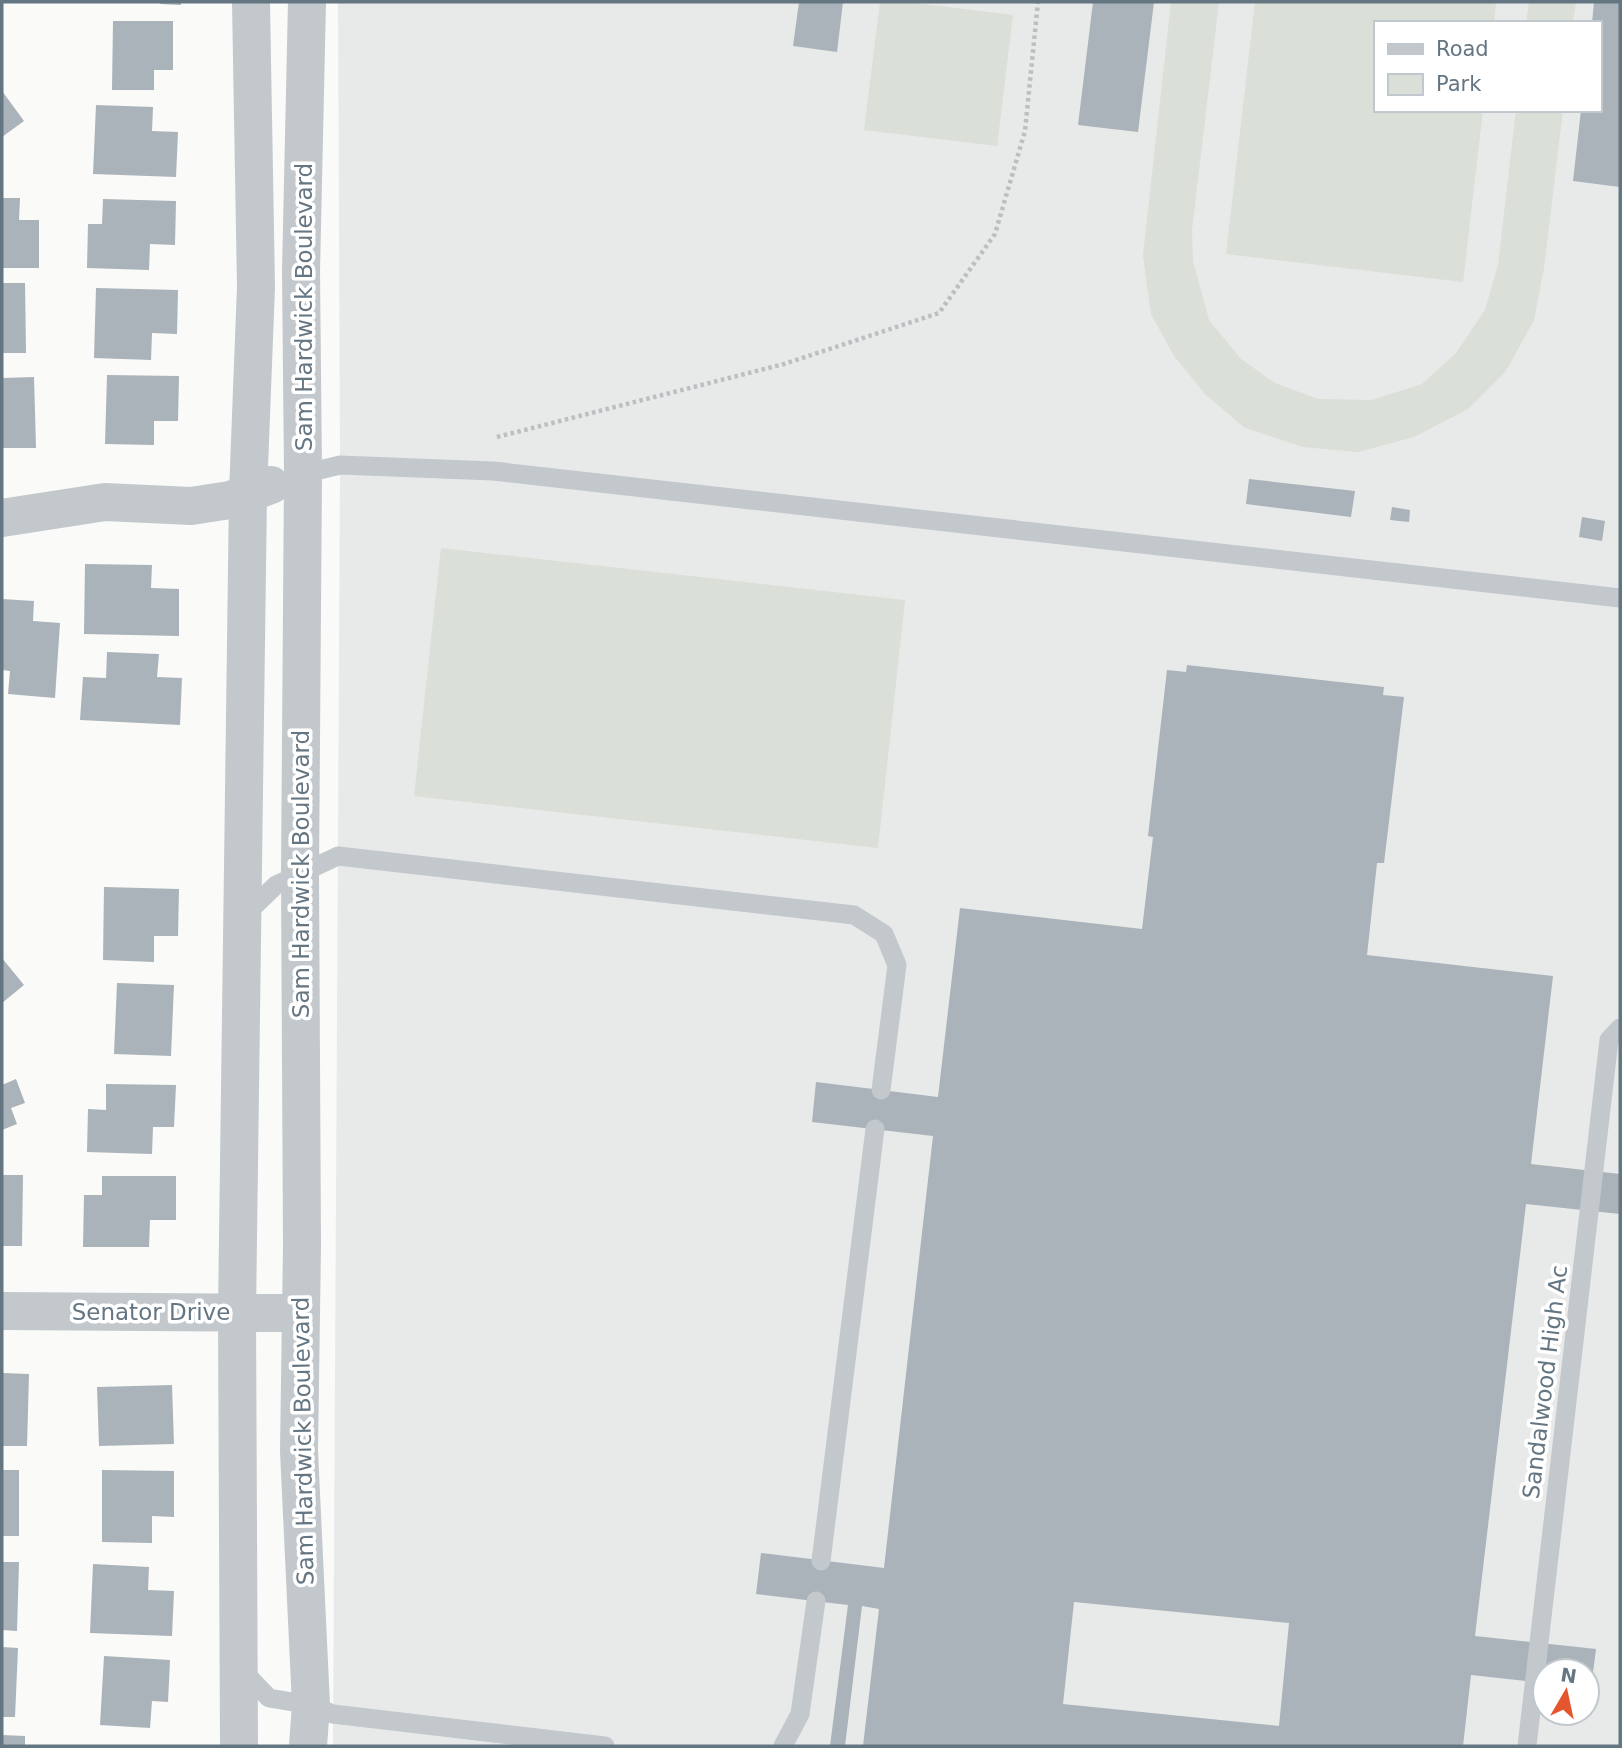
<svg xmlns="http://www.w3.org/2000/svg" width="1622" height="1748" font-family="'DejaVu Sans',sans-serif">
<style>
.built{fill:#e8e9e9;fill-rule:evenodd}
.green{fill:#dadfd7}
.building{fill:#aab3b9;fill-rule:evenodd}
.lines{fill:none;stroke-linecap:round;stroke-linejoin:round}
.path{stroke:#bbbfc2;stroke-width:4.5;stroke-dasharray:3.5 3.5;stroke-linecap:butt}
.service{stroke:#c3c8cc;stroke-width:19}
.minor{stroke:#c3c8cc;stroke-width:38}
.labels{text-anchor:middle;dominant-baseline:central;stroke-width:7;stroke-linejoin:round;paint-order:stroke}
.street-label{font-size:23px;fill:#657683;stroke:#fff}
</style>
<rect width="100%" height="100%" fill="#fafaf8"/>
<path class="built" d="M338,2h1282v1744h-1287l7,-1281zM1375,23h224v87h-224zM1545,1671h42v42h-42z"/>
<path class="green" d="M880,2h27l106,13 -16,131 -133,-16z
M1171,2h48l-27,228 1,31 16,59 32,39 34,24 43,16 54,1 50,-16 34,-31 29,-43 13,-45 18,-155h47l-19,158 -10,52 -28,51 -38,38 -54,28 -56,15 -55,-5 -58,-19 -39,-33 -32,-39 -23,-42 -8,-58z
M1255,2h241l-2,21h-119v87h108l-20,172 -237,-28z
M1529,2h47l-3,21h-47z
M441,548l464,52 -27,248 -464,-52z"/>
<path class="building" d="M161,2h20v3l-21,-1z
M799,2h44l-6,50 -44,-6z
M1093,2h61l-16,130 -60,-7z
M1594,2h26v185l-47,-6 8,-71h18v-87h-7z
M113,21h60v49h-19v20h-42z
M2,91l22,30 -22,16z
M96,105l57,2 -1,24 26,1 -2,45 -83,-3z
M2,198h18l-1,22h20v48h-37z
M103,199l73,2 -1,44 -25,-1 -1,26 -62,-2 1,-44h14z
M2,283h23l1,70h-24z
M96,288l82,2 -1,44 -25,-1 -1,27 -57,-2z
M107,375l72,1 -1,45h-24v24l-49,-1z
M34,377l2,71h-34v-70z
M1249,479l106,12 -4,26 -105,-13z
M1392,507l18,3 -1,12 -19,-2z
M1582,517l23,4 -3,20 -23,-4z
M85,564l67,1 -1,23 28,1v47l-95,-2z
M2,599l32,2 -1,20 27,2 -5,75 -47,-4 2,-23 -8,-1z
M107,652l52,2 -2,23 25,1 -2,47 -100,-5 3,-43 23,1z
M1187,665l197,22 -1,8 21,2 -20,166h-7l-10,92 186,21 -22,188 89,10v40l-94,-10 -51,432 121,13 -5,39h-4v-17h-42v12l-74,-8 -8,71h-600l16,-137 -17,-3 -17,140h-15l18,-141 -92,-11 5,-41 123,15 49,-432 -121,-14 4,-40 122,15 22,-189 182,21 11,-92 -5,-1 19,-166 19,2zM1074,1602l215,21 -10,103 -216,-22z
M104,887l75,2 -1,47h-24v26l-51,-2z
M2,958l22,27 -22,18z
M117,983l57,2 -3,71 -57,-2z
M16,1079l9,24 -14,5 6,16 -15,6v-45z
M106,1084l70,1 -2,42h-21l-1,27 -65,-2 1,-43 18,1z
M2,1175h21l-1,71h-20z
M102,1176h74v44h-26l-1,27h-66l1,-52h18z
M2,1373l27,1 -2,72h-25z
M172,1385l2,59 -75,2 -2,-59z
M2,1470h17v66h-17z
M102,1470l72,1v46l-22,-1v27l-50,-1z
M2,1562h17l-2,69 -15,-1z
M93,1564l56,3 -1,23 26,1 -2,45 -82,-3z
M2,1647l16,1 -3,69h-13z
M104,1656l66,4 -2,42 -16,-1 -2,27 -50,-3z
M2,1735l23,1v10h-23z"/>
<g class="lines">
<path class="path" d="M497,437l287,-73 155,-51 56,-79 30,-103 13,-129"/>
<path class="service" d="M303,474l37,-9 153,6 1127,127
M243,917l33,-32 62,-29 516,59 30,19 13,31 -16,125
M821,1561l54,-432
M241,1669l28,29 42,7 22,9 272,32
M783,1746l17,-32 16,-113
M1527,1746l82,-706 11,-12"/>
<path class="minor" d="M307,2l-6,269 2,203 -3,400 2,372 -3,205 12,254 -3,41
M2,518l103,-16 86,4 39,-6 41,-15
M2,1311l299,2
M239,1746l-2,-433 11,-820 8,-206 -5,-285"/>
</g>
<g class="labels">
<g class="street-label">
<text transform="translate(304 307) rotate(-90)">Sam Hardwick Boulevard</text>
<text transform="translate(301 874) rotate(-90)">Sam Hardwick Boulevard</text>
<text x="151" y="1312">Senator Drive</text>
<text transform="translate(1545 1382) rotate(-83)">Sandalwood High Ac</text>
<text transform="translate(303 1441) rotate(-91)">Sam Hardwick Boulevard</text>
</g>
</g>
<rect width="1622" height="1748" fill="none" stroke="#657683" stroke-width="7"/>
<rect x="1374" y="21" width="228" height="91" fill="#ffffff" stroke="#c1c8cd" stroke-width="2"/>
<rect x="1388" y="44" width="35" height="10" fill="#c3c8cc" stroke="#c1c8cd" stroke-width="2"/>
<text x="1436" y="56" font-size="21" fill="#657683">Road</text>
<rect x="1388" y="74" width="35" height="21" fill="#dadfd7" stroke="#c1c8cd" stroke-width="2"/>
<text x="1436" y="91" font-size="21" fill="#657683">Park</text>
<g transform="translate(1566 1692) rotate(9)"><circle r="33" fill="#ffffff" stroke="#c1c8cd" stroke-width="2"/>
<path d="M0-5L12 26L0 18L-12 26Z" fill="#e4572e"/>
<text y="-10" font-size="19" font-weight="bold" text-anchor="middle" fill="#657683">N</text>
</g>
</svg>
